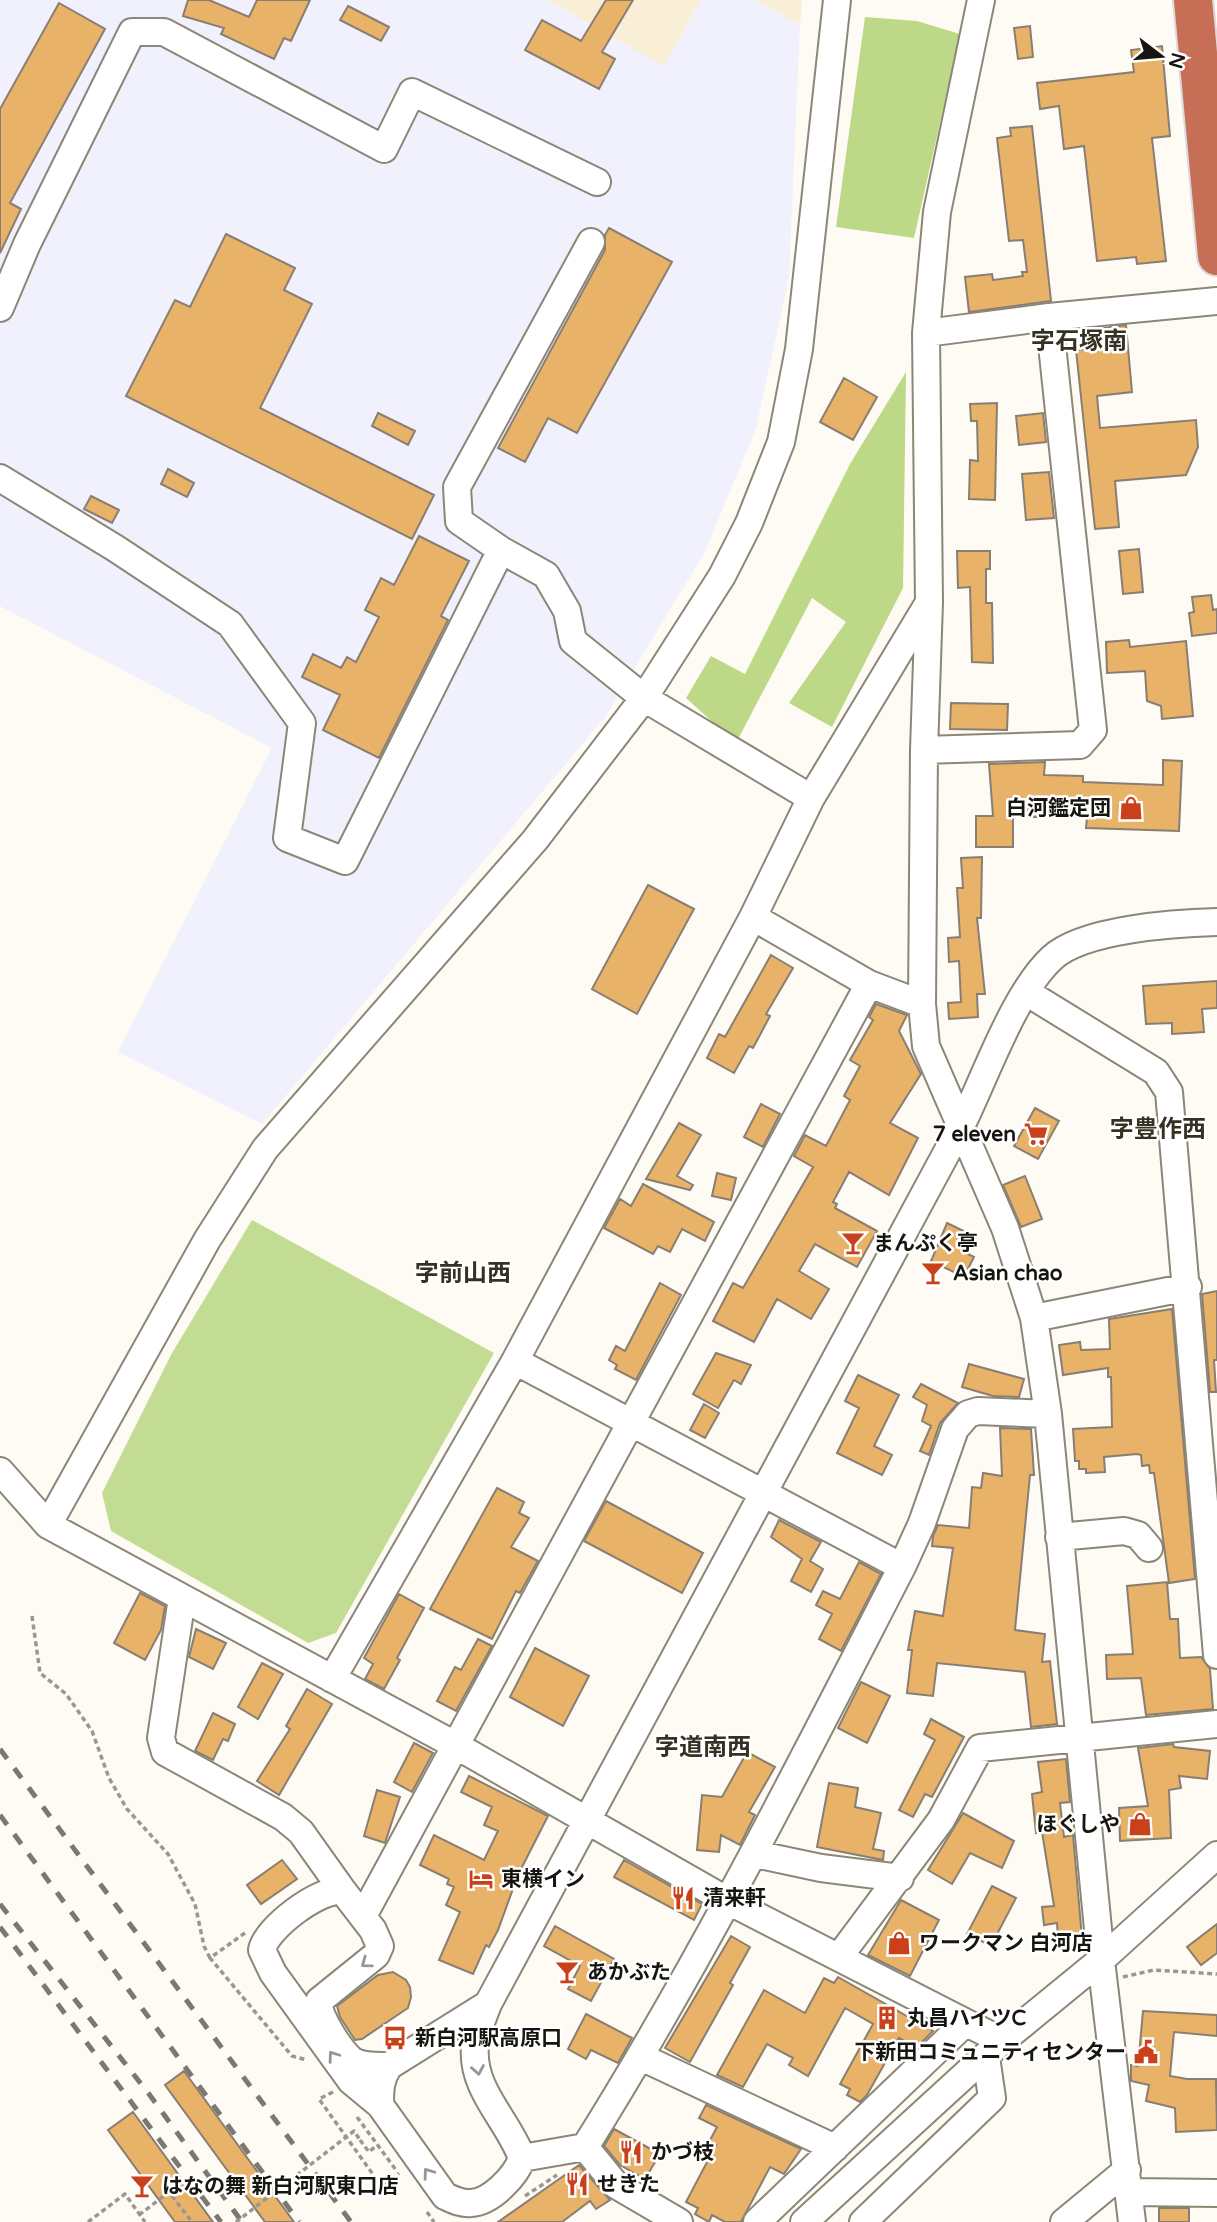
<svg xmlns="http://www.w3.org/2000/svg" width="1217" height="2222" font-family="'Varela Round','Noto Sans JP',sans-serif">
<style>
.built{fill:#f9efd7}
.industrial{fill:#f1f0fd}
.green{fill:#c3dc93}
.forest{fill:#bdd886}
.building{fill:#e8b269;stroke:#897e71;stroke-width:2}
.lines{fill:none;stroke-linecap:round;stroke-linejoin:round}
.minor-casing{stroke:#8c8677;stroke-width:30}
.highway-casing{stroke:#dadad9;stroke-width:42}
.path{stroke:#9a9791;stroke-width:3.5;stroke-dasharray:5 3.5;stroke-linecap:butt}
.minor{stroke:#fff;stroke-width:26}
.highway{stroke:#c66e56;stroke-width:38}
.rail{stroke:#7b7872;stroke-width:5;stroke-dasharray:12 12;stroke-linecap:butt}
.path-bridge{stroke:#9a9791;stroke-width:3.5;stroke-dasharray:5 3.5;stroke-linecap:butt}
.oneway{stroke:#979693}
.labels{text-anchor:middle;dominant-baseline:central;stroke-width:5;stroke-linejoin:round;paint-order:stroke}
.poi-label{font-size:21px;font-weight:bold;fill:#17150f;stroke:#fff;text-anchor:start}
.quarter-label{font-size:24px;font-weight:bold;fill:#373124;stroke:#fff}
</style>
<rect width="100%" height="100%" fill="#fefbf4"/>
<path class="built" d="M547,0h154l-37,67z
M754,0h48l-2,25z"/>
<path class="industrial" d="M0,0h547l117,66 37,-66h53l46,25 -11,252 -33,151 -51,124 -100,165 -343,407 -144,-72 154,-304 -272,-142z"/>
<path class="green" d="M252,1220l242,133 -158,280 -28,10 -197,-112 -9,-38 70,-140z"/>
<path class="forest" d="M865,17l52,4 43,13 -46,204 -78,-11z
M906,372l-3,216 -71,139 -43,-24 57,-81 -34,-24 -76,145 -50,-45 25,-42 34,18 105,-210z"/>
<path class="building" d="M188,0h21l40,17 8,-17h53l-19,41 -7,-3 -10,21 -53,-25 3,-6 -41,-12z
M606,0h27l-31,52 13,7 -16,30 -74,-39 17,-30 39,21z
M59,3l46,26 -95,174 11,6 -21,44v-144z
M348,6l41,21 -8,14 -41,-21z
M1030,26l3,31 -15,2 -4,-31z
M1162,46l8,90 -18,2 14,123 -29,3 -1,-7 -39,4 -13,-115 -20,3 -5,-43 -19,3 -3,-26 97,-11 -3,-22z
M1032,126l19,175 -82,11 -4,-35 27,-3 1,6 30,-4 -1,-4h5l-4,-32 -14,1 -12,-103 14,-2 -1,-8z
M609,228l63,34 -95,171 -29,-15 -23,44 -27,-14 107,-198v-15z
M226,234l69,34 -11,22 28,14 -52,104 174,87 -22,44 -286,-143 49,-96 15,7z
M1126,325l6,67 -35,4 3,32 96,-8 2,27 -12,28 -71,6 4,46 -24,2 -19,-179 29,-3 -1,-19z
M844,378l33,19 -24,43 -33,-18z
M997,403l-2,97 -26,-1 1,-39 8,1 -1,-40h-6l-1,-17z
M378,413l37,18 -7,14 -36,-19z
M1043,413l3,29 -27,3 -3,-29z
M168,469l26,14 -7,14 -26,-13z
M1049,472l5,46 -28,2 -4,-46z
M91,496l28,14 -7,13 -28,-14z
M419,536l50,25 -28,55 7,4 -69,138 -56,-28 17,-35 -38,-18 11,-23 28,14 6,-11 9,5 23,-45 -14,-7 16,-32 13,7z
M1139,549l4,43 -20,2 -4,-43z
M957,551h33v18h-4v34h6l1,60 -21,-1 -2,-75 -12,1z
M1211,595l2,15 4,-1v24l-25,3 -3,-23 5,-1 -2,-15z
M1129,640l1,7 56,-6 7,75 -31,3 -1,-13 -14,-5 -2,-30 -38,2 -1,-31z
M951,703l57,1 -1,26 -57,-1z
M1163,760l19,1 -3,70 -93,-3 1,-11h-74v30h-37v-31h17l-4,-52 56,-2 -1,13 39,1v6l80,3z
M982,857l-1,61h-4l8,76h-8l1,23 -29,2 -1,-16 13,-1 -2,-41 -10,1 -1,-24 12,-1 -3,-49h6l-2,-30z
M648,885l46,24 -57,105 -45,-25z
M771,955l22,13 -27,46 4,2 -17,32 -4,-2 -15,27 -27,-15 12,-24 6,3z
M1217,981v27l-15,1 2,23 -32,2v-11l-26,1 -3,-38z
M876,1004l31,11 -8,16 22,43 -31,49 28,15 -29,57 -40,-23 -16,30 4,2 -2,4 42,23 -20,36 -42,-23 -16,27 30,18 -18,30 -34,-20 -23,43 -41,-21 20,-38 10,5 70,-121 -19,-11 11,-21 21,11 24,-46 -6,-4 16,-30 -10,-6 23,-40 -4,-3z
M761,1104l19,10 -17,33 -19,-10z
M1035,1108l24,13 -21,38 -24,-13z
M679,1123l22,12 -24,41 16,9 -3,5 -44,-11z
M717,1173l19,5 -5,22 -19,-4z
M1025,1176l17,43 -21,8 -18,-42z
M643,1184l71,38 -9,19 -23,-12 -12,23 -12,-6 -5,8 -49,-26 16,-29 11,7z
M947,1223l29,14 -8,17 6,3 -10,20 -33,-16z
M660,1283l21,12 -45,85 -21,-11 2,-4 -8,-5 7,-14 9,5z
M1217,1291v69h-3l2,32h-6l-8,-98z
M1172,1309l23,270 -26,4 -15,-110h-4l-1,-8 -7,1 -1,-11 -4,-1 -33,3 1,15 -19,1v-4h-7v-8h-4l-2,-32 39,-2 -1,-50h-3v-9l-45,7 -4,-30 21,-3 1,8 29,-1 -1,-30z
M716,1353l35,12 -10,19 -7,-4 -16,28 -25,-14z
M969,1364l55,15 -5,18 -26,-1 -31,-9z
M858,1375l41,20 -25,51 18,9 -10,20 -45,-22 22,-45 -14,-7z
M921,1384l37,19 -18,20 -11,32 -9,-4 11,-25 -9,-5 5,-16 -14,-8z
M704,1404l15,9 -14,25 -15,-8z
M1000,1428l31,1 3,46h-4l-15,155 30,4 -3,28 8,-1 7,63 -26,3 -6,-55 -88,-9 -4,33 -26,-3 5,-43h-4l7,-39 28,5 10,-68 -21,-2 1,-10 5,-11 31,3 3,-41 9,1 2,-15 19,3z
M497,1488l27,14 -5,11 10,5 -18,29 27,14 -18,32 -4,-2 -24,48 -62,-30z
M606,1501l97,52 -21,40 -98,-52z
M779,1520l42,22 -11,19 13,8 -12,23 -20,-11 11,-22 -31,-22z
M859,1562l22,12 -40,77 -22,-12 13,-25 -16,-9 7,-14 17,8z
M1167,1582l3,37h8l2,39 21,-1 9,12 3,40 -67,6 -5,-37 -34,1 -1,-24 27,-1 -6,-68z
M140,1593l25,13 -4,24 -16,30 -31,-17z
M399,1594l25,14 -27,50 3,2 -16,29 -19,-10 8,-15 -9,-6z
M196,1629l30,14 -13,26 -24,-12z
M478,1639l14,7 -36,65 -19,-10 18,-34 6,3z
M535,1648l54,28 -26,50 -53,-29z
M262,1663l21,11 -25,45 -20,-12z
M861,1682l29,14 -23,47 -29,-15z
M307,1689l25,15 -53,91 -22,-14 33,-52 -4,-3z
M213,1713l22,11 -7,17 -5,-2 -10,21 -18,-9z
M931,1719l33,18 -32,60 -7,-3 -12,23 -14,-7 36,-70 -11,-6z
M414,1743l19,10 -21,39 -18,-10z
M1173,1744l1,3 36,4 -3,28 -28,-3 2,12 -12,2 2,48 -51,3 -1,-33 29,-2 -10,-58z
M747,1752l28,15 -26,45 6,3 -15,30 -19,-10 -2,17 -22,-2 5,-55 20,2z
M1066,1759l4,43 -10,1 4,34 9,-2 9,103 -24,2 -1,-17 -13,2 -2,-18 12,-1 -12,-74 -6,1 -4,-39 10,-2 -4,-30z
M469,1776l79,40 -30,59 -20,55 -9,17 -3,-2 -13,29 -34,-14 21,-48 -14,-7 8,-18 -7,-3 2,-5 -29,-14 14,-30 50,25 14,-29 -14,-6 8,-18 -31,-15z
M829,1783l29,5 -3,19 26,6 -8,36 11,2 -1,9 -66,-13z
M377,1790l23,7 -15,46 -21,-7z
M963,1813l51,28 -12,27 -32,-15 -18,31 -24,-14z
M282,1860l15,19 -36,25 -14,-19z
M624,1860l78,44 -8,16 -80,-43z
M992,1886l24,12 -25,48 -24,-12z
M901,1900l38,20 -29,56 -42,-21z
M1217,1924v29l-16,12 -14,-18z
M555,1926l59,33 -23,42 -23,-12 12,-23 -36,-20z
M731,1936l19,11 -20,36 3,2 -43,77 -25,-14z
M393,1972l13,8 4,7 1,10 -3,11 -46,31 -7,1 -15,-23 -3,-11 41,-31z
M838,1977l95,54 -17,17 -17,-10 -32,57 -7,7 -13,-7 3,-6 -10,-5 33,-60 -28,-16 -37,68 -19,-11 4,-7 -26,-14 -24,43 -26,-12 47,-85 41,23 19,-35 10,5z
M1143,2011l74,4v21l-43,-4 -4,44 17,3h29l1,51 -41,2 -1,-24 -29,-7 3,-16 -18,-4v-16l7,1z
M586,2014l46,24 -14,25 -27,-13 -5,9 -18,-10z
M184,2071l110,151h-29l-100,-137z
M706,2105l95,44 -17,25 -14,-7 -29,55h-16l-13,-7 -3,7 -14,-8 3,-6 -12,-6 30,-57 -7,-3 8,-15 -18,-9z
M133,2112l80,110h-38l-67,-92z
M614,2129l46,25 -15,25 -25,-14 -16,-19z
M579,2165l31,35 -14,9 -6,-8 -28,21h-64z
M1159,2208h30v14h-30z"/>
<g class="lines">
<g class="minor-casing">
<path id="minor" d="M981,0l-44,212 -11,121 3,269 -5,148 -2,254 4,42 79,182 29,90 14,96 53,546 31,262
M591,242l-134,245 2,34 42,29 45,25 21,36 6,30 71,57 167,100
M0,308l27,-64 105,-212h32l220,117 28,-57 185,90
M926,333l123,-16 168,-16
M0,478l115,70 115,76 72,99 -15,115 58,23 156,-311
M924,750l156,-5 13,-15 -44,-413
M753,917l116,67 53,20
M1026,992l130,80 13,20 48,563
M1034,1318l154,-31
M515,1361l387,206
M0,1471l48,54 407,220 273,156 274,140
M48,1525l159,-285 58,-91 270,-309 109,-142 78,-122 27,-53 32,-81 18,-93 38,-349
M1059,1537l65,-6 14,4 11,13
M182,1598l-21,140 4,14 118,65 18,15 42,59
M332,1679l183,-318 238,-444 58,-119 117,-194
M755,1854l66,14 79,10
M363,1916l506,-932
M839,1957l102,-137 39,-72 237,-24
M488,2004l-99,62c-9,13 -9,24 -9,39l65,91c9,4 16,8 26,7 20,-1 45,-27 51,-45 -14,-38 -51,-69 -47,-111 1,-15 8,-29 13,-43l473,-878c24,-48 53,-133 91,-168 31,-29 124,-35 165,-36
M641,2057l194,91
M380,2105l-29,-24 -78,-108 -11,-23c4,-22 59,-63 81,-59l30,39 7,16 -4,9 -57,46c-3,13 24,55 36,61 10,5 23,4 34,4
M585,2147l31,38 63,37
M522,2158l63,-11c117,-187 216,-384 317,-580l20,-44 33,-94 13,-15 10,-3 70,3
M1130,2192l87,1
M757,2222l207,-198
M804,2222l198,-181 99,-81 116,-105
M863,2222l129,-124 -6,-41
M1064,2222l63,-52"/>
</g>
<g class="highway-casing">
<path id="highway" d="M1193,0l24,256"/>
</g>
<path class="path" d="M32,1616l8,57 26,21 26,37 17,47 18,31 41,45 27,50 9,42 6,12
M245,1933l-35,25 82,98 15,4
M1123,1977l31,-7 63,4
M333,2092l-14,7 63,88 17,-14
M357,2117l39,53
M360,2140l9,12 8,-7
M525,2196l32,-21
M427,2212l7,10
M139,2215l30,-23 23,30
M88,2222l37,-28 20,28"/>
<use href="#minor" class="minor"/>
<use href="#highway" class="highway"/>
<path class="rail" d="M0,1749l351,473
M0,1815l299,407
M0,1904l149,190 93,128
M0,1927l221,295"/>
<path class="path-bridge" d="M236,2222l118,-91 6,9"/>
</g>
<defs><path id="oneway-chevron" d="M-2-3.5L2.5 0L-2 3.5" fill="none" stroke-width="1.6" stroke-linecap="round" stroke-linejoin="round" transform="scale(1.75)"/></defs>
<g class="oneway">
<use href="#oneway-chevron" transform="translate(366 1963) rotate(144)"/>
<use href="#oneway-chevron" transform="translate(333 2056) rotate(-126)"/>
<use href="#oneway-chevron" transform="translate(478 2070) rotate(80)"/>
<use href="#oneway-chevron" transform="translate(428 2173) rotate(-126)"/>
</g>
<defs>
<g id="shop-bare" transform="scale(1.89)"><path d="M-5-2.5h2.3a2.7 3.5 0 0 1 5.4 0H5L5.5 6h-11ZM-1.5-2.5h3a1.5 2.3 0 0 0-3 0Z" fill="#ca401a" stroke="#fff" stroke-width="2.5" paint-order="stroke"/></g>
<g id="supermarket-bare" transform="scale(1.89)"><path d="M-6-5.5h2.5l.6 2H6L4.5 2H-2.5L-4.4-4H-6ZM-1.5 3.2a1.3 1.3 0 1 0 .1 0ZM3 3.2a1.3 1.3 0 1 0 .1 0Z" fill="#ca401a" stroke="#fff" stroke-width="2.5" paint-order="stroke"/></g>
<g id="bar-bare" transform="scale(1.89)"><path d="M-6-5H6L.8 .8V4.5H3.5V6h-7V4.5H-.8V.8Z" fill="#ca401a" stroke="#fff" stroke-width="2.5" paint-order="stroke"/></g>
<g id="hotel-bare" transform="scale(1.89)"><path d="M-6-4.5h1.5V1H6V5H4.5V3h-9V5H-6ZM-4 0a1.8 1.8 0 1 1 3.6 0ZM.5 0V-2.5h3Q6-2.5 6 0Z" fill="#ca401a" stroke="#fff" stroke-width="2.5" paint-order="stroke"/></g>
<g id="restaurant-bare" transform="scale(1.89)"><path d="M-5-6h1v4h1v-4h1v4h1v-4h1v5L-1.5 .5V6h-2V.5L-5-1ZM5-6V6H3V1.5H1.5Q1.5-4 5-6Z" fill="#ca401a" stroke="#fff" stroke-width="2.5" paint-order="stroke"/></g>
<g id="building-bare" transform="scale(1.89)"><path d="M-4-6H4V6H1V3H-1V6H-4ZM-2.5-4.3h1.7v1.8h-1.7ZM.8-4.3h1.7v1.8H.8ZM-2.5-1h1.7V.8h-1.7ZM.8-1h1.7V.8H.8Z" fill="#ca401a" stroke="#fff" stroke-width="2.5" paint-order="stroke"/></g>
<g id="bus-bare" transform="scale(1.89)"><path d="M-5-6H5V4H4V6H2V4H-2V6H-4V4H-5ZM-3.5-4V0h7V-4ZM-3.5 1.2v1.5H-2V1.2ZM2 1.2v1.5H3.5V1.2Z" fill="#ca401a" stroke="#fff" stroke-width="2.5" paint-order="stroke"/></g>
<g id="civic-bare" transform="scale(1.89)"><path d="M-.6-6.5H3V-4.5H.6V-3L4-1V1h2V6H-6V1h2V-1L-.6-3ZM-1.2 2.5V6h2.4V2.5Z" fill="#ca401a" stroke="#fff" stroke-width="2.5" paint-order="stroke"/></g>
</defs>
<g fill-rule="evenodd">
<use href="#shop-bare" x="1131" y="808"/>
<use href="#supermarket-bare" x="1036" y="1134"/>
<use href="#bar-bare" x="853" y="1243"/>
<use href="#bar-bare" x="933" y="1273"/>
<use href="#shop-bare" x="1140" y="1824"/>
<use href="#hotel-bare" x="481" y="1879"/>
<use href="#restaurant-bare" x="683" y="1898"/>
<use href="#shop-bare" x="899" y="1943"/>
<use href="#bar-bare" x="567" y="1972"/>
<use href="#building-bare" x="887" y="2018"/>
<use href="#bus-bare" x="395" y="2038"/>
<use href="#civic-bare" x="1146" y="2052"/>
<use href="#restaurant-bare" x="631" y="2152"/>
<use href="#restaurant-bare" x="577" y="2184"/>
<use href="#bar-bare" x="142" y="2186"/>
</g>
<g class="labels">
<g class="poi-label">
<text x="1111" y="808" text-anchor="end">白河鑑定団</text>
<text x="1016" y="1134" text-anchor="end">7 eleven</text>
<text x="873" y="1243">まんぷく亭</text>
<text x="953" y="1273">Asian chao</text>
<text x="1120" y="1824" text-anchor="end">ほぐしや</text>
<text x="501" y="1879">東横イン</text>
<text x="703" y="1898">清来軒</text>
<text x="919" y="1943">ワークマン 白河店</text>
<text x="587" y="1972">あかぶた</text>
<text x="907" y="2018">丸昌ハイツC</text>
<text x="415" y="2038">新白河駅高原口</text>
<text x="1126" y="2052" text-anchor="end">下新田コミュニティセンター</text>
<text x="651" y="2152">かづ枝</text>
<text x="597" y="2184">せきた</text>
<text x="162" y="2186">はなの舞 新白河駅東口店</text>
</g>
<g class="quarter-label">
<text x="1079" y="341">字石塚南</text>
<text x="1158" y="1129">字豊作西</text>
<text x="463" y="1273">字前山西</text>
<text x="703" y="1747">字道南西</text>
</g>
</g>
<g transform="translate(1161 56) rotate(106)" stroke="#ffffff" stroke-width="5" paint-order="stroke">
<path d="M0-5L12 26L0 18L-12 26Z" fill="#17150f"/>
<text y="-10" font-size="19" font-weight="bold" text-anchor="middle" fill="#17150f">N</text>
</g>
</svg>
